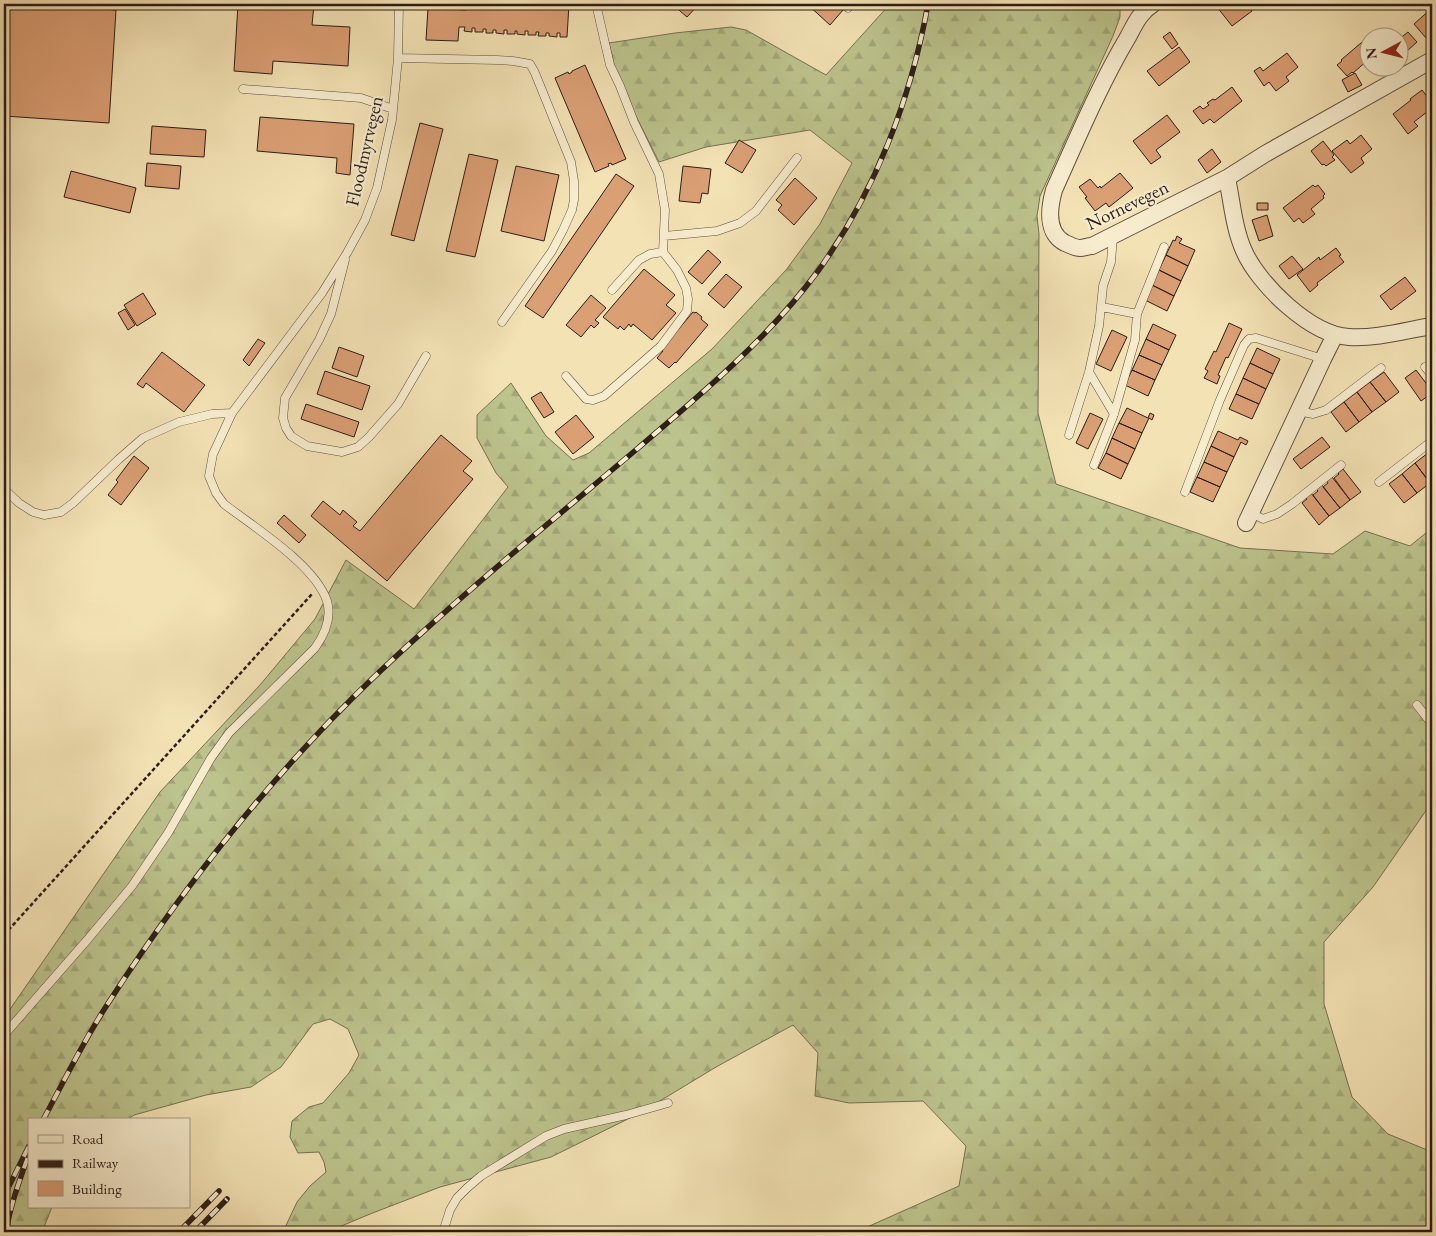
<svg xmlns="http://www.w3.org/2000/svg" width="1436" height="1236" font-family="'EB Garamond',serif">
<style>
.forest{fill:url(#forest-firs);stroke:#747052}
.building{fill:#db9f74;stroke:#2c1d17}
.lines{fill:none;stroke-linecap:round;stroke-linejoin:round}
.service-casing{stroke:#5e4e3e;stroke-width:9}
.minor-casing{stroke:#5e4e3e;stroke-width:18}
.path{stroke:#2c1d17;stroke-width:2.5;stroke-dasharray:4 2.5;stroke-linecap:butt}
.service{stroke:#f7ecce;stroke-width:8}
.minor{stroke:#f7ecce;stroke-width:16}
.rail-casing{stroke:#2c1d17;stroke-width:5.5}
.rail{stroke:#f7ecce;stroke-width:4;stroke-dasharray:11;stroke-linecap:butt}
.labels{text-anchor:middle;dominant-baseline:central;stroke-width:4.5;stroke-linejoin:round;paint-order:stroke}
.street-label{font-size:19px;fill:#2c1d17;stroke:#f7ecce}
</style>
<defs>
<pattern id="forest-firs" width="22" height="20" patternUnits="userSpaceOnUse" patternTransform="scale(1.25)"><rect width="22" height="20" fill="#bcc38c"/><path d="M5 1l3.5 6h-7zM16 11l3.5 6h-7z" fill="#a2a778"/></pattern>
</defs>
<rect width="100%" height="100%" fill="#f3e2b4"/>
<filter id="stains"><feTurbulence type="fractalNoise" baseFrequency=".004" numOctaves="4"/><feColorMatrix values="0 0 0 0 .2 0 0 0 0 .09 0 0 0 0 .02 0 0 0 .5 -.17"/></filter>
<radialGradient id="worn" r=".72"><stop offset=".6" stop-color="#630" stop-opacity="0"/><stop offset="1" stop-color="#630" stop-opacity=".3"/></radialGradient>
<path class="forest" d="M890,4h228l2,2v11l-7,19 -73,160 -3,20 2,18 -1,179 18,71 184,64 93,6 32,-23 45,15 22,-18v274l-59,85 -49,55v62l28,93 36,37 44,18v80h-576l103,-46 7,-40 -43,-45 -74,2 -34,-7 3,-43 -25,-28 -77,42 -76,46 -89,44 -111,30 -70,27 -43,18h-44l14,-30 13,-16 16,-14 -2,-10 -5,-10 -21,1 -8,-16 2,-16 17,-14 14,-4 26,-30 10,-18 -11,-26 -18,-10 -17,5 -32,43 -30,20 -45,8 -72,20 -7,5h-98v87h23l-10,25h-38v-214l156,-226 100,-107 55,-66 31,-59 68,49 94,-122 -12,-14 -19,-35v-23l34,-32 35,53 27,24 16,-7 123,-104 74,-79 34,-46 32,-61 -42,-33 -104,17 -47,15 -42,-84 -8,-35 66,-10 56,-6 15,3 80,45z"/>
<path class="building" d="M4,4h32l80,6 -7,113 -105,-7v-43l4,-61h-4z
M238,4h76l-2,21 38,2 -2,39 -75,-5 -1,13 -38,-3z
M466,4h103l-2,33h-7v-4h-3v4l-8,-1v-3h-3v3h-8l1,-4h-3v3h-8v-4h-3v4l-8,-1v-3h-2v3h-8v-4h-3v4l-8,-1v-3h-3v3h-7v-4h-3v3h-8v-4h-3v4l-8,-1 1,-4h-6l-1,14 -32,-1 2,-32 38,2z
M672,4h27l-12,13z
M807,4h29l7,6 -13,15z
M1220,4h26l6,7 -20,15 -15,-19z
M1432,8v24l-6,6 -12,-14z
M1170,32l8,12 -6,5 -9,-12z
M1408,32l9,10 -10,9 -9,-11z
M1368,37v23l-15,13 -1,-1 -5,4 -10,-11 5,-4 -1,-1z
M1179,47l11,15 -31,24 -12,-15z
M1287,53l11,14 -12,10 3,4 -13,10 -7,-9 -5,4 -10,-15 6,-4 3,4z
M585,65l41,94 -14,6 -1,-2 -3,1 1,2 -14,6 -40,-94 13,-6 1,2 3,-2v-1z
M1355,73l7,12 -14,7 -6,-12z
M1232,87l10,14 -28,22 -4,-4 -7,5 -10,-13 7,-5 3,3 6,-4 -2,-2 6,-4 2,1z
M1422,90l10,13v5l-18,14 4,4 -10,8 -15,-20 18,-14 -1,-1z
M1167,115l13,17 -24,18 5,7 -10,7 -18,-23z
M260,117l94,7 -4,51 -14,-2 1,-15 -80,-7z
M420,123l23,6 -29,112 -23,-6z
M152,126l54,4 -2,27 -54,-3z
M1361,135l11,14 -11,9 3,5 -13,10 -19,-22 15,-11 3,4z
M739,140l17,10 -14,23 -17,-10z
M1323,141l11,14 -2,2 3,3 -9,6 -2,-2 -2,1 -11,-14z
M1212,149l9,13 -14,11 -9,-13z
M469,154l29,6 -23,97 -29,-6z
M147,163l34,3 -2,23 -34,-3z
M516,166l43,9 -15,66 -43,-10z
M683,166l28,3 -3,25 -6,-1 -2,10 -21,-2z
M71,171l65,17 -6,25 -66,-16z
M1120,173l13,15 -24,19 -3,-4 -11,8 -10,-13 2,-1 -8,-10 11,-8 8,9 2,-2 1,2z
M616,174l18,12 -91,132 -18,-12z
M795,178l22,20 -23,27 -16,-15 4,-5 -6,-5z
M1313,185l2,2 3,-2 7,9 -2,2 1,2 -13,11 4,5 -12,9 -4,-5 -5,4 -11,-14z
M1257,203h11v7h-11z
M1267,215l6,21 -14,5 -7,-21z
M1177,236l5,3 -3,4 16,7 -7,16 -22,-11 7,-15 2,1z
M1336,248l5,7 -2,1 5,6 -27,21 1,2 -8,7 -13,-17 22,-18 1,3z
M708,250l13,12 -19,22 -14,-12z
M1166,255l22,11 -7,15 -22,-11z
M1292,256l11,13 -14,10 -10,-13z
M644,269l31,26 -9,10 10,8 -24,27 -19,-16 -2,3 -2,-3 -5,6 -4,-4 -2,3 -15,-12z
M1159,270l22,11 -7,15 -22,-11z
M726,274l16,13 -18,21 -16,-14z
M1405,277l11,14 -25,19 -11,-14z
M1152,285l22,11 -7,15 -22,-11z
M143,293l13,21 -19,12 -13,-21z
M591,295l15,13 -11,12 4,3 -5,5 -3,-3 -10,12 -15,-12z
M125,309l10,16 -7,5 -10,-17z
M693,312l2,1 1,-1 6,5 -1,2 7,6 -32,38 -1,-1 -6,6 -12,-10 6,-7 -2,-1z
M1229,323l13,6 -14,29 -2,-1 -8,18 2,1 -3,8 -13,-6 4,-7 -3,-2 9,-18 2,1z
M1153,324l23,11 -7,15 -23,-11z
M1112,330l15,7 -16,34 -15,-7z
M258,339l7,4 -16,23 -6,-6z
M1146,339l23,11 -7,15 -23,-10z
M339,347l25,9 -7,21 -25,-9z
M1257,348l23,11 -7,15 -23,-11z
M162,352l43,33 -21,27 -38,-29 -3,5 -6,-4z
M1139,355l23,10 -7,15 -23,-10z
M1432,355v11l-5,-7z
M1250,363l23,11 -7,15 -23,-11z
M1132,370l23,10 -7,16 -23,-11z
M1416,370l16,21v2l-11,8 -16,-23z
M325,371l45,15 -8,24 -45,-16z
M1384,372l15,20 -13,10 -16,-20z
M1243,378l23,11 -7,15 -23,-10z
M1370,382l16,20 -14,10 -15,-20z
M541,392l13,20 -10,6 -13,-20z
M1357,392l15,20 -13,10 -15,-20z
M1236,394l23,10 -7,15 -23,-10z
M1344,402l15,20 -13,10 -15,-20z
M306,404l53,18 -5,15 -53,-18z
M1127,408l21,10 2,-5 4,2 -2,5 -3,-2 -7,15 -23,-10z
M1090,413l13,6 -15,30 -12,-6z
M576,415l18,22 -21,17 -18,-22z
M1119,423l23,10 -7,16 -23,-11z
M1218,431l20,9 2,-3 8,4 -2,4 -5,-3 -7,15 -23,-11z
M441,435l31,26 -9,10 10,8 -86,102 -76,-65 12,-15 17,14 3,-5 14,12 -4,4 7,5z
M1322,437l8,10 -29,22 -8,-10z
M1112,438l23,11 -7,15 -22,-11z
M1211,446l23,11 -7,15 -23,-10z
M1106,453l22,11 -7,15 -23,-11z
M1428,453l4,5v23l-2,2 -15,-20z
M134,456l15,12 -28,37 -13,-10 10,-13 -2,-2z
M1204,462l23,10 -7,15 -23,-10z
M1415,463l15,20 -13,10 -15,-19z
M1343,469l18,23 -11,8 -16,-22 5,-4 -1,-1z
M1402,474l15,19 -13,10 -15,-19z
M1197,477l23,10 -7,15 -23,-10z
M1332,477l18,23 -10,8 -17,-21 5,-4 -1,-2z
M1322,485l18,23 -11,8 -16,-21 5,-4 -2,-2z
M1311,493l18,23 -10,9 -17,-22 5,-4 -1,-1z
M284,515l22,20 -7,8 -22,-20z"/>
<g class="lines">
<g class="service-casing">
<path id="service" d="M596,4l14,61 10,21 14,36 25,52 6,36 -2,42
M843,4l5,4
M398,58l99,2 16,1 17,3 5,9 36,89 3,19v19l-2,10 -9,20 -11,21 -50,71
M243,89l118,9 32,11
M664,236l53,-5 23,-8 16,-12 41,-53
M345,260l-14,54 -12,26 -34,58 -2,20 3,10 5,8 16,10 35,6 16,-5 11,-10 29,-33 28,-48
M1102,307l35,7
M1425,367l7,8
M1089,372l25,42
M566,376l20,23 7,1 11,-4 57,-50 26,-35 1,-12 -2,-11 -9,-18 -14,-18 -13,2 -11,6 -27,30
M1298,411l15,3 13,-4 55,-42
M1069,435l20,-63 10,-46 4,-40 8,-24 2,-26
M1094,465l20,-51 21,-74 2,-26 27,-67
M1379,482l53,-41
M4,489l15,14 14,9 11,3 17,-3 12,-9 46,-44 24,-21 36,-16 33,-8 20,-1
M1185,492l35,-92 24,-55 5,-6 7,-1 67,21
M1251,513l12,6 14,-5 15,-10 49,-39
M1417,705l15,19
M4,1035l84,-96 44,-53 36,-53 43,-75 18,-25 86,-85c10,-14 17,-30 12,-47 -12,-36 -73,-74 -103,-97l-8,-11 -7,-17 4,-22 19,-41 90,-120 25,-40 18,-33 12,-32 15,-68 6,-62 1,-54
M443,1232l7,-22 7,-12 10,-10 14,-12 65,-40 18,-7 62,-14 42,-12"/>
</g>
<g class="minor-casing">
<path id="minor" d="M1153,4c-13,8 -18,20 -25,33 -29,49 -51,102 -74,153 -5,18 -8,43 11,53 5,2 10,5 15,5 4,0 8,-2 12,-2l135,-68 38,-24 167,-94
M1227,178c5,24 7,51 17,73 15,34 67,84 105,86 26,2 58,-7 83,-11
M1246,523l77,-164 12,-24"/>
</g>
<path class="path" d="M4,935l308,-341"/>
<use href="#service" class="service"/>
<use href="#minor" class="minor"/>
<g class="rail-casing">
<path id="rail" d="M43,1120c21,-39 40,-78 64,-115 76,-118 164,-229 266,-327 84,-80 175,-154 264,-229 64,-55 130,-109 181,-178 57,-79 93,-172 110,-267
M4,1196l25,-50
M6,1232c4,-26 14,-53 23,-78
M179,1232l40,-41
M195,1232l32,-33"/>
</g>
<use href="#rail" class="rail"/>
</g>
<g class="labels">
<g class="street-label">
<text transform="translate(364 151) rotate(-77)">Floodmyrvegen</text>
<text transform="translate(1127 205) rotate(-26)">Nornevegen</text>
</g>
</g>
<rect width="1436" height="1236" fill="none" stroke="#f3e2b4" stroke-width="20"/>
<rect x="5" y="5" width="1426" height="1226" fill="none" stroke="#2c1d17" stroke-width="2.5"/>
<rect x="10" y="10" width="1416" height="1216" fill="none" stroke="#2c1d17"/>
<rect x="28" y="1118" width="162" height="90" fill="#f7ecce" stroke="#a69985"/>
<rect x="38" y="1135" width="25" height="8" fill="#f7ecce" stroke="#a69985"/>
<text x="72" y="1144" font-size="15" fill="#2c1d17">Road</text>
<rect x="38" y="1160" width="25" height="8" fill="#2c1d17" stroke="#a69985"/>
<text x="72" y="1168" font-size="15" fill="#2c1d17">Railway</text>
<rect x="38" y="1181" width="25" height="15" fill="#db9f74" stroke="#a69985"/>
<text x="72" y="1194" font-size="15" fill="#2c1d17">Building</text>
<g transform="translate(1384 52) rotate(263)"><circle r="24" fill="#f7ecce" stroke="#a69985"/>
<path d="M0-4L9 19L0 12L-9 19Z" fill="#8f2418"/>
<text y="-8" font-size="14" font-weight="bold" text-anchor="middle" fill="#2c1d17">N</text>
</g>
<rect width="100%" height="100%" filter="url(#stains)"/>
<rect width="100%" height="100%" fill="url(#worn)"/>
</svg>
